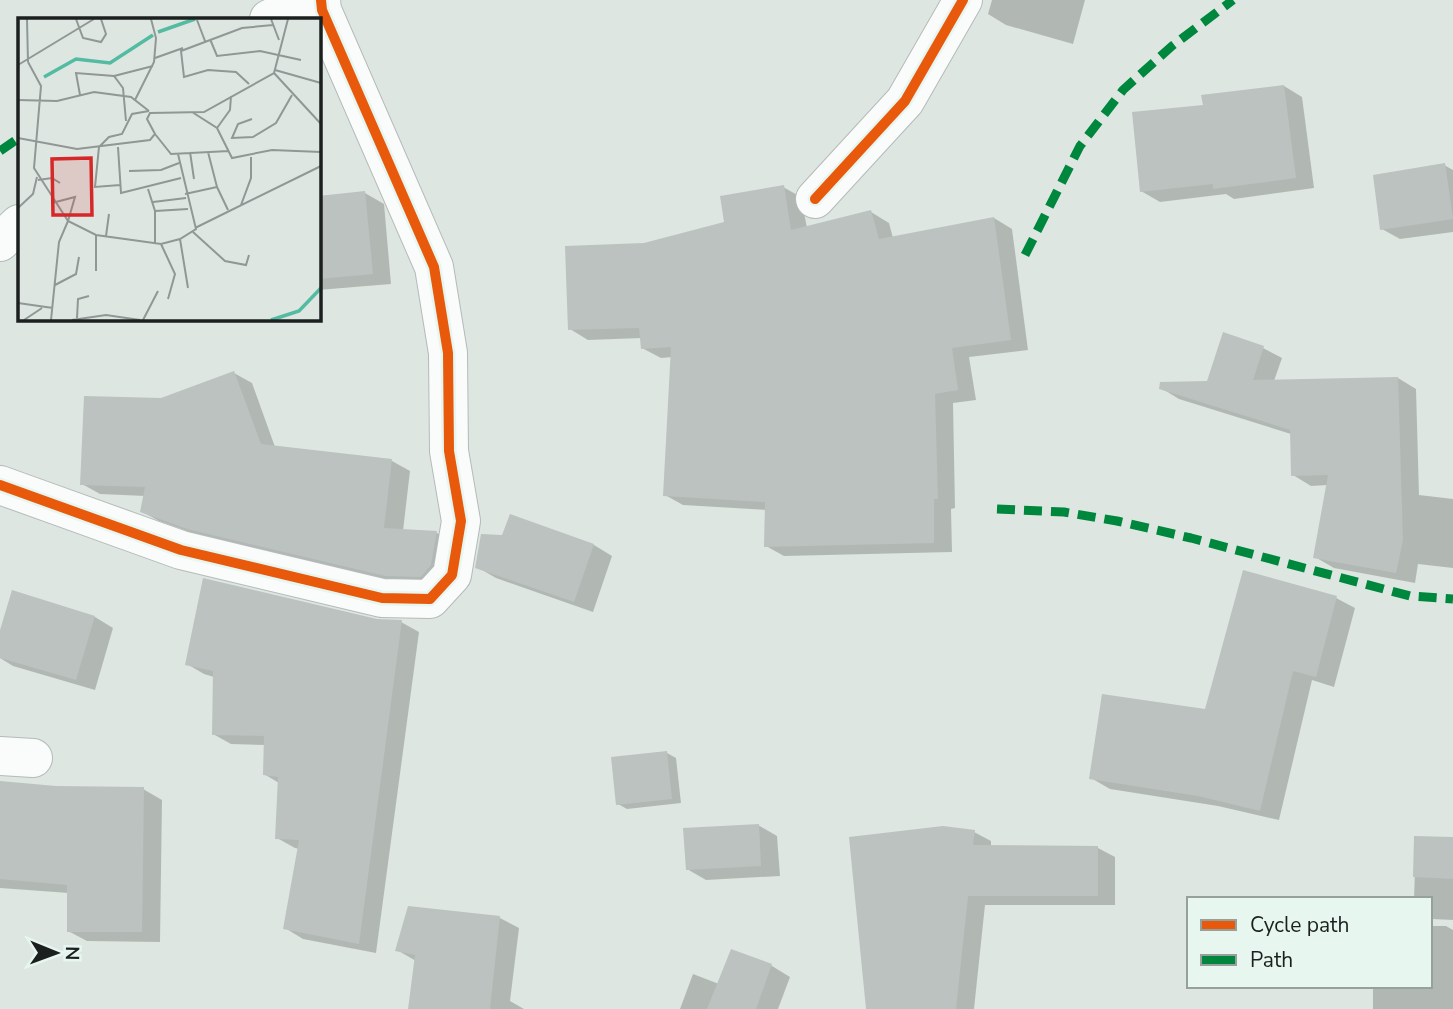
<svg xmlns="http://www.w3.org/2000/svg" width="1453" height="1009" font-family="'Nunito Sans',sans-serif">
<style>
.shadow{fill:#0003}
.building{fill:#bcc2bf}
.lines{fill:none;stroke-linecap:round;stroke-linejoin:round}
.minor-casing{stroke:#b4bbb8;stroke-width:40}
.minor{stroke:#fafbfb;stroke-width:38}
.quiet{stroke:#00873e;stroke-width:9;stroke-dasharray:18 9;stroke-linecap:butt}
.cycleway-casing{stroke:#e8f6f0;stroke-width:15}
.cycleway{stroke:#e8590c;stroke-width:10}
.inset-river{fill:none;stroke:#53bba2;stroke-width:3.5}
.inset-road{fill:none;stroke:#909794;stroke-width:2}
.view{fill:#d62828;fill-opacity:0.15;stroke:#d62828;stroke-width:3.5}
.inset-edge{fill:none;stroke:#1b201e;stroke-width:3.5}
</style>
<rect width="100%" height="100%" fill="#dee6e2"/>
<path class="shadow" d="M992,0h93l-12,44 -67,-19 -18,-11z
M1284,86l18,11 12,91 -80,11 -8,-5 -66,8 -19,-11 64,-84z
M1444,165l9,5v62l-53,7 -18,-10z
M783,187l18,10 6,31 64,-16 18,11 4,15 101,-20 18,11 16,121 -59,7 7,43 -23,3 2,105 -4,1 1,43 -168,4 -18,-10 1,-36 -84,-5 -18,-10 8,-138 -12,1 -19,-10v-10l-54,2 -18,-11 74,-84 82,-21z
M365,193l19,11 7,80 -73,6v-93z
M1263,348l19,10 -8,23 124,-3 18,11 3,106 34,4v69l-35,-4 -3,19 -81,-15 -19,-11 13,-72 -17,1 -18,-11 -2,-41 -112,-35 -18,-11 48,-6z
M234,373l18,10 23,64 117,14 18,10 -7,60 34,2 17,10 -5,32 -45,11 -197,-48 -48,-17 -18,-10 4,-15 -45,-2 -18,-10 80,-84z
M511,516l83,29 18,11 -19,56 -97,-34 -19,-11 27,-30z
M1336,598l19,10 -21,79 -22,-7 -33,140 -61,-14 -108,-17 -19,-11 115,-67z
M95,617l18,11 -18,62 -82,-24 -13,-8v-22z
M377,621l24,1 18,10 -43,321 -73,-14 -18,-11 15,-79 -5,-1 -18,-10 2,-55 -15,-9 2,-29 -35,-1 -18,-10 1,-57 -10,-3 -17,-10z
M667,753l9,5 5,45 -54,6 -9,-5z
M0,783l56,4 87,2 19,11 -2,142 -73,-1 -19,-10 1,-38 -69,-5z
M758,825l19,11 3,40 -74,4 -19,-11z
M974,832l17,9v6l107,1 17,9v48h-130l-11,104h-102z
M1416,838h37v82l-21,-1 -2,-1v-19h-16z
M500,918l19,10 -9,73 14,8h-114l6,-48 -19,-11z
M1430,926h16l7,4v79h-80v-23h57z
M732,951l40,15 18,11 -12,32h-98l13,-35 26,10z"/>
<path class="building" d="M1284,85l12,93 -83,11v-5l-73,8 -8,-80 71,-7 -2,-10z
M1445,163l8,56 -73,11 -7,-55z
M784,185l7,45 80,-20 8,29 115,-22 17,123 -59,8 6,42 -23,4 3,105h-4v44l-170,4 1,-45 -102,-6 8,-149 -30,2 -2,-21 -71,2 -3,-84 79,-3 80,-21 -4,-26z
M365,191l8,83 -55,5v-83z
M1223,332l41,14 -11,34 145,-3 5,163 -7,33 -83,-15 15,-83 -37,1 -1,-46 -131,-41 1,-7 47,-1z
M234,371l27,73 131,15 -8,69 53,3 -6,34 -10,12 -36,-1 -198,-47 -47,-17 5,-25 -65,-2 4,-89 77,2z
M510,514l84,30 -20,58 -99,-34 6,-34 21,1z
M1243,570l94,26 -21,81 -23,-6 -33,140 -62,-15 -109,-17 13,-85 103,15z
M203,578l174,41 25,1 -43,324 -76,-15 16,-89 -24,-1 3,-62 -15,-2 1,-39 -52,-1 1,-64 -28,-6z
M12,590l83,26 -19,64 -76,-22v-28z
M667,751l5,48 -56,6 -5,-48z
M0,781l56,5 88,1 -2,145h-75v-47l-67,-6z
M759,824l2,42 -75,4 -3,-42z
M943,826l32,4 -2,15 125,1v50h-130l-12,113h-90l-17,-172z
M1414,836l39,1v42l-40,-2z
M408,906l92,10 -10,93h-82l7,-54 -20,-4z
M731,949l41,15 -16,45h-49z"/>
<g class="lines">
<g class="minor-casing">
<path id="minor" d="M269,19l40,-19
M815,199l90,-98 58,-101
M0,242l19,-18
M0,485l181,65 201,48 48,1 22,-24 9,-54 -12,-70 -1,-98 -14,-86 -112,-257 -1,-10
M0,756l33,2"/>
</g>
<use href="#minor" class="minor"/>
<path class="quiet" d="M0,151l19,-13
M1025,255l55,-109 43,-56 49,-44 61,-46
M997,509l67,3 53,9 74,17 219,58 43,3"/>
<g class="cycleway-casing">
<path id="cycleway" d="M815,199l90,-98 58,-101
M0,485l181,65 201,48 48,1 22,-24 9,-54 -12,-70 -1,-98 -14,-86 -112,-257 -1,-10"/>
</g>
<use href="#cycleway" class="cycleway"/>
</g>
<g transform="translate(18 18)">
<rect width="303" height="303" fill="#dee6e2"/>
<path class="inset-river" d="M140,14l37,-13M26,59l32,-18 34,4 43,-28M253,302l28,-9 22,-23"/>
<path class="inset-road" d="M9,1l1,43M58,1l7,19 18,4 5,-8 -5,-15M253,1l8,21M179,2l8,21M192,21l7,17 43,-5 41,9M137,40l28,-10M10,44l13,24 -7,82 34,53 -9,21 -8,78M0,47l76,-46M257,52l46,13M256,55l47,51M96,58l39,-10M231,66l-13,-12 -28,-2 -24,7 -3,-26 61,-23 31,-3M62,77l-4,-22 38,3 9,12 3,33M0,82l39,1 37,-9 37,5 18,14M117,82l19,-38 2,-24 -5,-19M174,94l25,16 15,30 40,-8 49,2M234,101l-14,5 -6,14 21,-1 23,-14 16,-28M199,110l13,-18 1,-14M137,116l16,20 58,-3M0,120l59,11 73,-9 5,-6 -8,-15 3,-6 54,-1 70,-39 14,-54M100,129l3,46 60,-15M172,134l4,27M111,153l32,-1 18,-7M20,162l14,-2 8,5M102,167l-25,2 4,-40 10,-10 13,-3 10,-20 17,-3M199,169l11,23M130,171l7,22v33M167,176l32,-7 -9,-35M135,184l33,-4M34,185l23,-6 -7,24 28,14 65,9 19,-5 16,-10 -18,-75M223,187l10,-27v-21M0,190l15,-14 4,-17M137,193l33,-2M177,210l126,-62M175,214l32,29 21,4 3,-10M78,217v36M88,218l3,-22M162,221l8,49M143,226l14,30 -7,25M37,267l21,-11 3,-17M0,285l35,5M59,300l1,-19 11,-3M6,302l18,-12M54,302l34,-5 34,5M125,302l15,-29"/>
<path class="view" d="M73,140l1,57h-39l-1,-56z"/>
<rect width="303" height="303" class="inset-edge"/>
</g>
<rect x="1187" y="897" width="245" height="91" fill="#e8f6f0" stroke="#96a09c" stroke-width="2"/>
<rect x="1201" y="920" width="35" height="10" fill="#e8590c" stroke="#96a09c" stroke-width="2"/>
<text x="1250" y="932" font-size="21" fill="#1b201e">Cycle path</text>
<rect x="1201" y="955" width="35" height="10" fill="#00873e" stroke="#96a09c" stroke-width="2"/>
<text x="1250" y="967" font-size="21" fill="#1b201e">Path</text>
<g transform="translate(56 953) rotate(91)" stroke="#e8f6f0" stroke-width="5" paint-order="stroke">
<path d="M0-5L12 26L0 18L-12 26Z" fill="#1b201e"/>
<text y="-10" font-size="19" font-weight="bold" text-anchor="middle" fill="#1b201e">N</text>
</g>
</svg>
